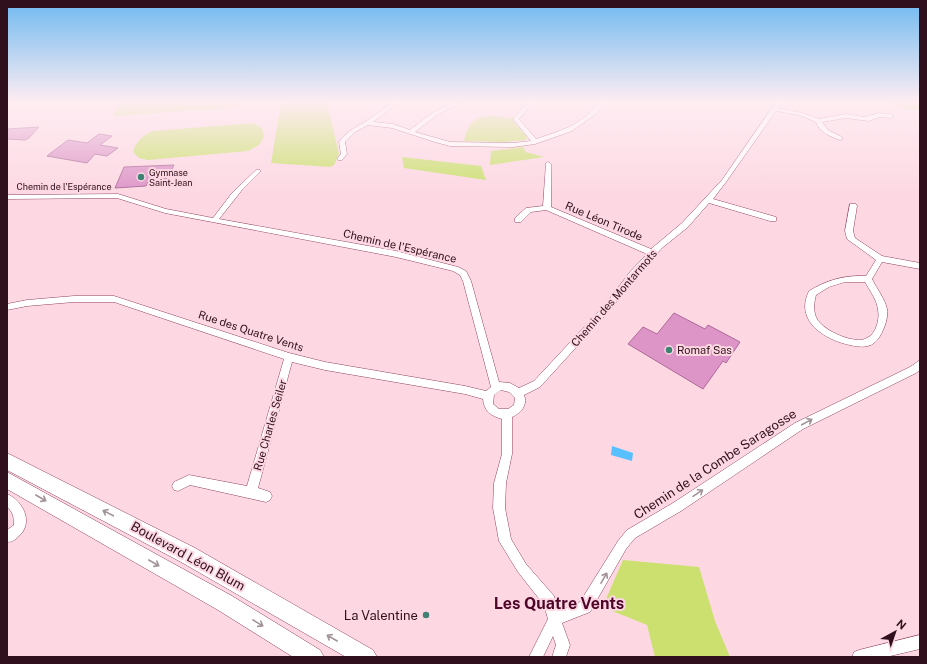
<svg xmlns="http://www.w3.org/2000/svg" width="927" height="664" font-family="'Public Sans',sans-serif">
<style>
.green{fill:#cbe06f}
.water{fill:#59c0ff}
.building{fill:#dd95c7;stroke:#ad699a}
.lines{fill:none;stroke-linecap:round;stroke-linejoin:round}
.minor-casing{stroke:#914461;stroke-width:1}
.primary-casing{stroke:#914461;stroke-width:1}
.minor{fill:#fff;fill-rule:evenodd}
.primary{fill:#fff;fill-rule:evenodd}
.oneway{stroke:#a19399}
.poi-dot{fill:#3f8274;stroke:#fdd8e3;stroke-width:1.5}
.labels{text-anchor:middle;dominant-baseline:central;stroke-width:4;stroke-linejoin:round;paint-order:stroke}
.far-poi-label{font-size:9px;fill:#2f101c;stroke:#fdd8e3;text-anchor:start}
.far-street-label{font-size:9px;fill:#2f101c;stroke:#fdd8e3}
.street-label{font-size:11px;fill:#2f101c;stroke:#fdd8e3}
.poi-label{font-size:11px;fill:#2f101c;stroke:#fdd8e3;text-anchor:start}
.near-street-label{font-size:13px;fill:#2f101c;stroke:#fdd8e3}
.near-poi-label{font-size:13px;fill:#2f101c;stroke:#fdd8e3;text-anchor:end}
.near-quarter-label{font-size:16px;font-weight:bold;fill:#4f0529;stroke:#fdd8e3}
</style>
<rect width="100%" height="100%" fill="#fdd8e3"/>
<path class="green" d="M121,102h125l-6,5 -127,9z
M281,102l46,1 12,51 -5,11 -4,2 -59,-4z
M881,102h39v7l-8,1z
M515,115l-2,6 14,16 -1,3 -23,2 -39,-1c1,-5 3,-13 7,-17 9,-11 28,-9 39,-5z
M253,123l9,5 2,9 -5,8 -11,6 -100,9 -9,-2 -6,-6c3,-11 10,-17 20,-21z
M523,147l3,5 18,5 -54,8 1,-14z
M402,157l79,9 5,14 -82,-12z
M623,560l76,7 16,54 15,36h-75l-8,-32 -47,-19 6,-7z"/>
<path class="water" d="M612,446l21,7 -1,8 -21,-6z"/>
<path class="building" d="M39,127l-10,11 -4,2 -18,-1v-10z
M99,134l13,2 -12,9 18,3 -11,8 -12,-2 -8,9 -40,-7 21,-16 19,3z
M174,165l-7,14 -18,1 -3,6 -31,2 9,-21z
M674,313l31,16 3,-4 32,17 -14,21 -3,-2 -20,28 -75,-45 15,-17 14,7z"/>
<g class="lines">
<g class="minor-casing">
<path id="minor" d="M393,102h6l-26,20 20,2 17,6c13,-10 34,-28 51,-28l-24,13 -22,17 35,10 63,1 18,-2 -18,-22 15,-17h6l-15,17 17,20c24,-8 49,-15 62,-37h6l-7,11 -25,18 -37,13 -22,3 -63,-1 -15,-4 -43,-14 -24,-3 -13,7 -10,10 2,12 -5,6h-4l-1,-1 4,-5 -2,-12c9,-13 21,-16 33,-25 7,-5 14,-10 21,-15z
M776,102h6l-4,6 24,5 17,6 27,-5 18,3 15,-4 12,1 3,2 -3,2 -11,-1 -11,4 -23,-3 -24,4 6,8 14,7v2l-2,1c-9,-3 -21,-8 -24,-18l-17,-7 -23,-4 -50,71 -13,17 63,18v4h-6l-61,-18 -21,24 -26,21 -26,28 -26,34 -70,77 -16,8c4,10 -3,18 -12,22v37l-6,29 -1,25 6,31 15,25 28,32 5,15 21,-9 38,-61 9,-11 46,-27 122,-80 115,-56 10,-7v10l-4,3 -113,56 -122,82 -46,27 -9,11 -36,63 -28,11 8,22 -4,12h-14l4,-12 -3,-9 -10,21h-14l19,-38 -4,-14 -26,-33 -19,-31 -6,-33 1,-25 8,-29v-35c-11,-3 -18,-8 -19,-20l-18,-5 -140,-24 -33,-8 -34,126 12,4 2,4 -2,4 -4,2 -76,-17 -12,6 -4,-1 -2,-4 2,-4 15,-7 58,11 37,-127 -170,-57h-40l-47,4 -20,4v-6l20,-4 47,-4h40l175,57 36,9 140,24 21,5 5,-4 -28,-106 -3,-6 -7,-4 -57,-14 -231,-44 -48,-15 -110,1v-4l111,-1 48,15 47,9 19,-25 24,-23h4v2l-18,18 -23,29 177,32 62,16 8,4 5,10 28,101 11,1 9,5 15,-7 70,-75 26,-34 17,-18 -101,-44 -15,2 -10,10h-6v-4l11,-10 17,-2 3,-43 2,-1 3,2v43l100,42 31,-26 40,-43zM501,390l8,2 6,6 -1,7 -6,4h-9l-6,-5 1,-9z
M850,204h6l1,2 -4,25 2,7 27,18 38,7v6l-38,-7 -10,17c5,10 13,20 15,30 1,7 -1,15 -4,21 -2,5 -5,10 -9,13 -6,5 -16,4 -24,2 -25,-5 -56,-24 -41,-54 18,-11 35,-16 57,-15l10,-16 -29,-21 -2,-8zM845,282h20c5,9 12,18 13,28 2,9 -2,24 -11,28 -12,7 -43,-7 -50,-19 -4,-7 -3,-17 -1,-24l13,-8z
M7,494c17,7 27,30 11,43 -3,3 -6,5 -11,5v-12l7,-5c0,-8 -1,-13 -7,-18z
M920,635v14l-34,8h-34l2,-5 5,-2z"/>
</g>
<g class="primary-casing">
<path id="primary" d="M7,453l188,95 178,102 4,7h-31l-165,-95 -174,-92z
M7,472l225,124 88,54 4,7h-31l-75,-47 -211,-121z"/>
</g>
<use href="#minor" class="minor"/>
<use href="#primary" class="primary"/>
</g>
<defs><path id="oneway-shaft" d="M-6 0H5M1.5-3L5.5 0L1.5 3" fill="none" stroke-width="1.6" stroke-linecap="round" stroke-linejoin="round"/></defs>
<g class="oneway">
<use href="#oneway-shaft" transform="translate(807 422) rotate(-28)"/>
<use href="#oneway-shaft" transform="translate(698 493) rotate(-34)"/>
<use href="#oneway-shaft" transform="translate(41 498) rotate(30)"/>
<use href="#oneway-shaft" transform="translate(108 513) rotate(-152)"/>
<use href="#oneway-shaft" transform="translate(154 563) rotate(30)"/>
<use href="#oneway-shaft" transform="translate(604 578) rotate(-60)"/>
<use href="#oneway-shaft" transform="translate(258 623) rotate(31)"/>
<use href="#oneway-shaft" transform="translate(332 638) rotate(-150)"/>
</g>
<linearGradient id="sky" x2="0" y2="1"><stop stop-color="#6fb9f1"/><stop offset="0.52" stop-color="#feedf2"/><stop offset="1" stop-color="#feedf2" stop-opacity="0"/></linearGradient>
<rect width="927" height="195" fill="url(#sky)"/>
<g class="poi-dot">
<circle cx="141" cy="177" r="4"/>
<circle cx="669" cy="350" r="4"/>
<circle cx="426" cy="615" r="4"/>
</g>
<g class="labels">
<g class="far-poi-label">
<text x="149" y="172">Gymnase<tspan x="149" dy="10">Saint-Jean</tspan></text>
</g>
<g class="far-street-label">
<text x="64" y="186">Chemin de l'Espérance</text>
</g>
<g class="street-label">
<text transform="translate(604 221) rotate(23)">Rue Léon Tirode</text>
<text transform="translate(400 246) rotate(13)">Chemin de l'Espérance</text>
<text transform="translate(614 298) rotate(-49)">Chemin des Montarmots</text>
<text transform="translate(251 331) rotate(18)">Rue des Quatre Vents</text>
<text transform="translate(270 425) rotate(-74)">Rue Charles Seiler</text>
</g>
<g class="poi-label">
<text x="677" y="350">Romaf Sas</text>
</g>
<g class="near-street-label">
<text transform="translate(715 464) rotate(-33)">Chemin de la Combe Saragosse</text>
<text transform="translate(188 556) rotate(29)">Boulevard Léon Blum</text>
</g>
<g class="near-poi-label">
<text x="418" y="615">La Valentine</text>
</g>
<g class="near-quarter-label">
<text x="559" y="603">Les Quatre Vents</text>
</g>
</g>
<rect width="927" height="664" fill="none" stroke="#2f101c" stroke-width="16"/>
<g transform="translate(895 632) rotate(40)" stroke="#fdd8e3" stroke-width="3" paint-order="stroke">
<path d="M0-3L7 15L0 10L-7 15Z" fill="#2f101c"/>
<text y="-6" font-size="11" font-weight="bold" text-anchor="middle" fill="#2f101c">N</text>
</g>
</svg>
